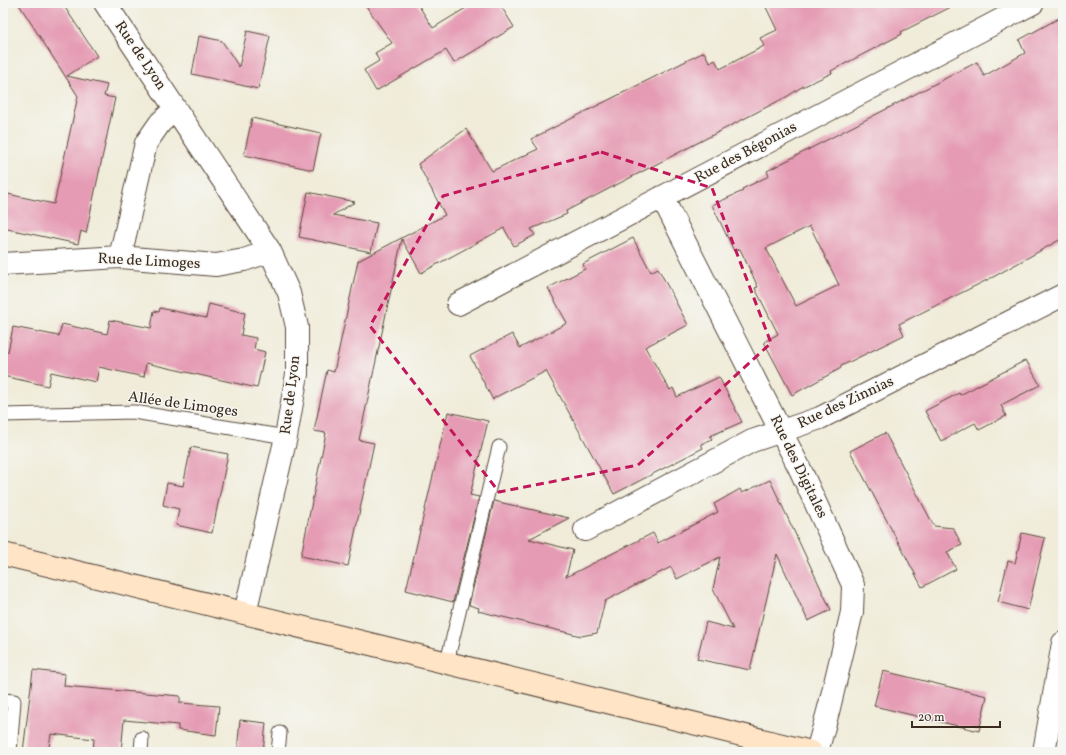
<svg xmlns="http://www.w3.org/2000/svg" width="1066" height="755" font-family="Vollkorn,serif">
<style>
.building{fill:#e59bb4;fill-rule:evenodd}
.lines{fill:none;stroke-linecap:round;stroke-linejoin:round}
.service-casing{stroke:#56473a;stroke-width:15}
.minor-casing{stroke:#56473a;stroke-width:24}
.secondary-casing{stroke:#56473a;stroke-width:24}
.service{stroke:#fff;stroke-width:13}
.minor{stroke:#fff;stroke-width:22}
.secondary{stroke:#ffe4c6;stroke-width:22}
.marked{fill:none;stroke:#c2185b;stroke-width:3;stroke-dasharray:8 5;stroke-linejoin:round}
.labels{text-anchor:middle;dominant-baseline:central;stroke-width:3;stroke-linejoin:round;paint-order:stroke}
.street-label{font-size:15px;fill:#3b2a1e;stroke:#f6f6f2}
</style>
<rect width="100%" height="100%" fill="#f6f6f2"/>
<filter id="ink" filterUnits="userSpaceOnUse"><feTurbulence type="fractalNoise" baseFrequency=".025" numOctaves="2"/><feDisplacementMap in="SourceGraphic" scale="8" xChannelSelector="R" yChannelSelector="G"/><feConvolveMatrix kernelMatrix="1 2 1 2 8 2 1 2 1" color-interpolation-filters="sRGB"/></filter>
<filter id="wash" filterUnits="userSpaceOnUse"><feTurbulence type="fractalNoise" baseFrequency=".012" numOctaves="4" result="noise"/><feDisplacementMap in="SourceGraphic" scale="16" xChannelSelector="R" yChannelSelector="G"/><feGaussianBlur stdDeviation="0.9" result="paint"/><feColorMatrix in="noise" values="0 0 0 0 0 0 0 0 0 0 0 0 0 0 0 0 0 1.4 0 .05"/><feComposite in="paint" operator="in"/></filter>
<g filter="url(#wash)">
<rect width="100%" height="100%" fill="#f0ecd9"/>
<g id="blocks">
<path class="building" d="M18,3h44l35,53 -30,20 40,9 -3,11 11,2 -29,135 -5,-2 -3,13 -75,-16v-35l51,11 24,-108z
M364,3h53l16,25 41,-25h25l15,24 -60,36 -8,-13 -70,41 -12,-21 15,-9 -4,-8 17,-10z
M764,3h195l-58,29 1,2 -71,37 1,2 -32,15 -12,8 -222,115 1,3 -36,15 4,6 -21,11 -10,-18 -83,45 -19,-34 -43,201 15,3 -26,123 -47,-10 25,-123 -12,-2 13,-61 7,2 24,-111 87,-46 -27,-51 48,-35 26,42 46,-22 -7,-10 173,-87 6,11 5,-3 5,9 44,-23 -4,-8 17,-8z
M1063,16v222l-68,38 -96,48 5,11 -63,31v2l-49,27 -28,-53 14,-8 -23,-46 3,-1 -18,-38 -6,2 -22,-46 31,-14 -1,-2 27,-13 -2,-5 210,-109 7,14 41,-23 -6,-13zM810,226l29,59 -43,21 -30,-58z
M247,31l23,5 -12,53 -66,-15 7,-38 23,5 17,26z
M252,118l69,15 -8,37 -69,-15z
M308,192l47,10 -22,13 44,8 -6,29 -72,-15z
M633,238l18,34 7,-4 30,57 -43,22 25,43 3,-2 4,9 42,-20 23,45 -32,14 2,3 -11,5 2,4 -89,46 -68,-123 -52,27 -1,2 -23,-44 42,-22 8,14 47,-25 -19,-35 37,-19 -2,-5z
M209,304l36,9 -4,22 15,3 -2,11 11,3 -8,36 -111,-25 -2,14 -45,-10 -3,15 -45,-10 -3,14 -45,-10v-25l5,1 5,-25 46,9 3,-12 45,10 3,-14 41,8 3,-17 5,1 1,-4 46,10z
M1026,360l14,25 -39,20 5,11 -27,14 -4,-7 -34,18 -16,-30 34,-18 1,2z
M448,412l40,9 -18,74 9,2 -26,105 -47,-12z
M885,433l49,93 19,2 9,17 -15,7 9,17 -34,18 -72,-136z
M191,447l37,7 -16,79 -36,-8 3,-16 -16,-4 4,-22 16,3z
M770,480l61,130 -23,11 -31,-67 -27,116 -53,-11 9,-37 27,7 -20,-40 7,-32 -43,22 -6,-12 -66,34 -8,32 -16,3 -103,-25 1,-3 -10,-3 25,-104 75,17 -40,21 44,11 -7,27 87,-44 5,10 60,-31 -4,-8 26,-15 2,4z
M1022,533l23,5 -17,72 -30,-8 10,-41 7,2z
M33,670l32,4 -1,12 116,10v7l39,3 -3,29 -38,-5v-5l-54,-5 -3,32h-28l1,-13 -43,-5 -3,18h-25z
M883,671l104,25 -8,35 -105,-25z
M240,720l26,3 -3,29h-26z"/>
</g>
</g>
<g filter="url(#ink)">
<use href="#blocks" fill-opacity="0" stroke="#56473a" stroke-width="1"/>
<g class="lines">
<g class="service-casing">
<path id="service" d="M3,415l131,-3 152,25
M447,662l52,-215
M3,700l11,1 -4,51
M141,752l1,-14
M278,752l2,-19"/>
</g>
<g class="minor-casing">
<path id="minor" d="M105,3l165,248 19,42 8,34v47l-11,63 -41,176
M662,197l138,272 53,116 -1,27 -23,96 -12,44
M120,257l26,-114 14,-20 15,-14
M3,264l117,-7 96,8 28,-5 26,-9
M458,304l575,-301
M585,530l167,-89 68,-23 243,-123
M1044,752l19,-109"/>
</g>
<g class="secondary-casing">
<path id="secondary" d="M3,554l808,198"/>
</g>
<use href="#service" class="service"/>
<use href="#minor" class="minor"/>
<use href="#secondary" class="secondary"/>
</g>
</g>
<path class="marked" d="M601,152l111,36 59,155 -133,122 -139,27 -129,-166 73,-130z"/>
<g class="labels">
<g class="street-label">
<text transform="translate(140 56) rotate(56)">Rue de Lyon</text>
<text transform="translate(746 153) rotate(-28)">Rue des Bégonias</text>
<text transform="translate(149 262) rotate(3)">Rue de Limoges</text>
<text transform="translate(291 395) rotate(-83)">Rue de Lyon</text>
<text transform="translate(846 403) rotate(-25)">Rue des Zinnias</text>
<text transform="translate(183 405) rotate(8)">Allée de Limoges</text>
<text transform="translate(798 467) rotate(64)">Rue des Digitales</text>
</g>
</g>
<rect width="1066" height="755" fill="none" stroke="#f6f6f2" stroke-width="16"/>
<path d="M912 721v6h88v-6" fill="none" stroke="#3b2a1e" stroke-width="2"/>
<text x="918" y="721" font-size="12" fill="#3b2a1e" stroke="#f6f6f2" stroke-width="3" paint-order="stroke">20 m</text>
</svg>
